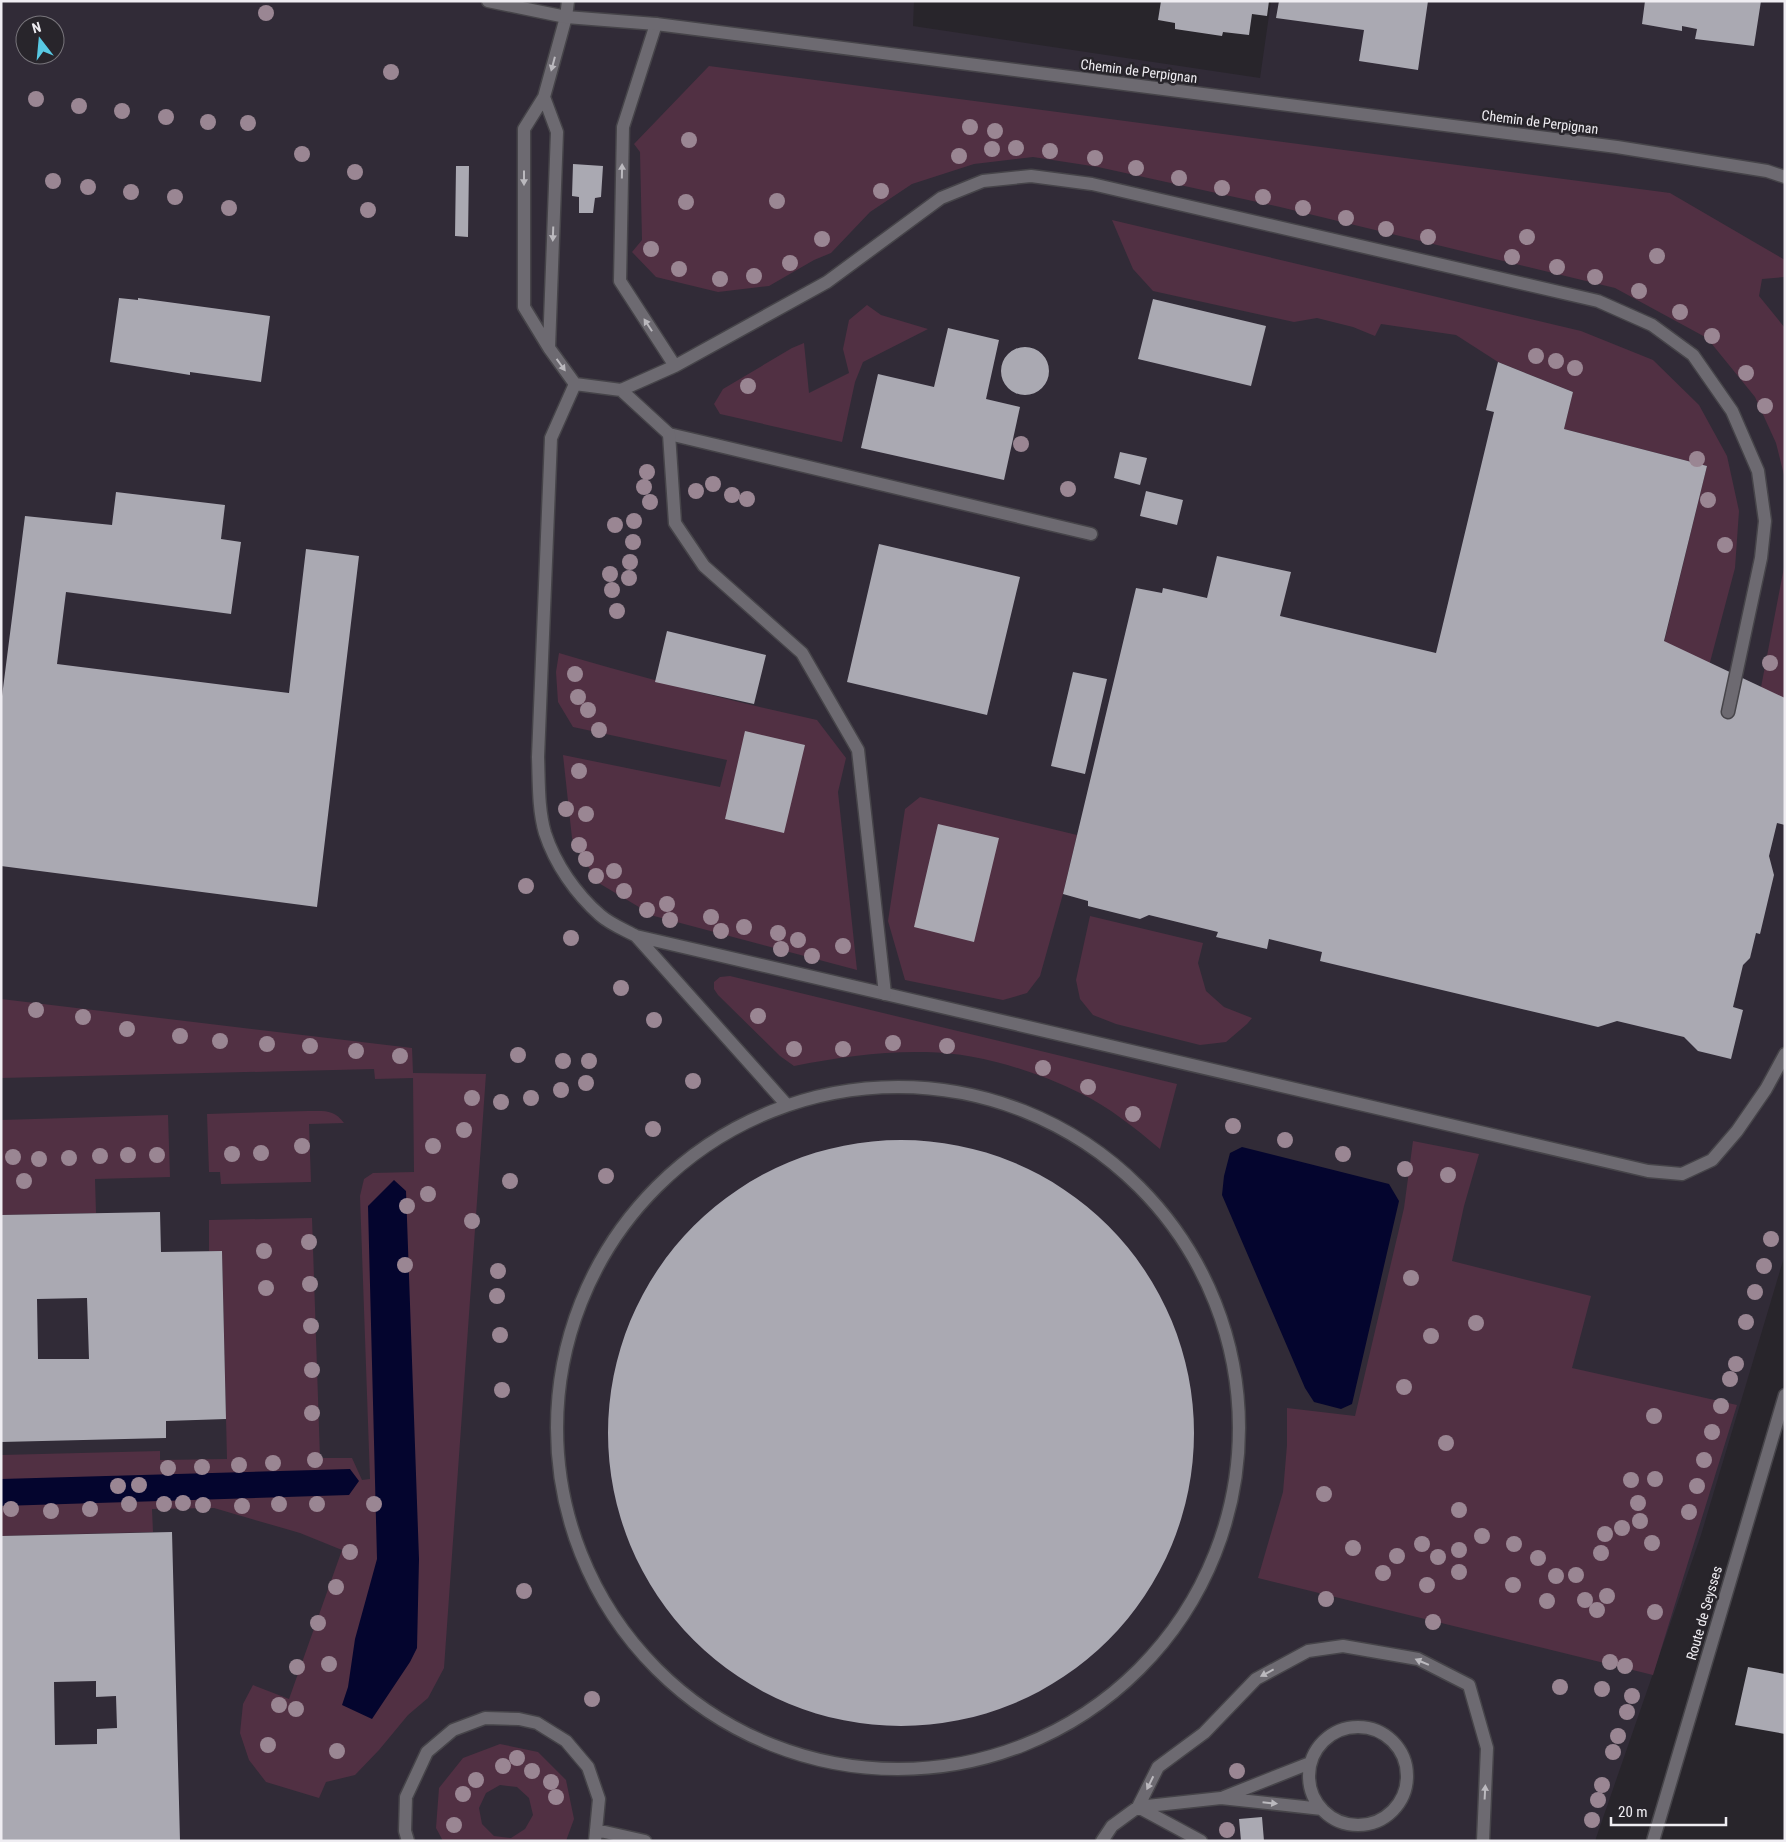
<svg xmlns="http://www.w3.org/2000/svg" width="1786" height="1842" font-family="'Roboto Condensed',sans-serif">
<style>
.built{fill:#312b37;fill-rule:evenodd}
.green{fill:#513043;fill-rule:evenodd}
.water{fill:#04052e}
.building{fill:#aaa9b2;fill-rule:evenodd}
.lines{fill:none;stroke-linecap:round;stroke-linejoin:round}
.lane-casing{stroke:#464449;stroke-width:15}
.street-casing{stroke:#464449;stroke-width:15}
.secondary-casing{stroke:#464449;stroke-width:15}
.lane{stroke:#6d6a71;stroke-width:12}
.street{stroke:#6d6a71;stroke-width:12}
.secondary{stroke:#6d6a71;stroke-width:12}
.tree{fill:#9a8693}
.oneway{fill:#bbb9be}
.labels{text-anchor:middle;dominant-baseline:central;stroke-width:5;stroke-linejoin:round;paint-order:stroke}
.street-label{font-size:14px;fill:#efedf2;stroke:#28252b}
</style>
<rect width="100%" height="100%" fill="#28252b"/>
<path class="built" d="M1,1h913l-1,25 347,52 11,-77h514v1253l-84,281 -106,306h-1594zM25,25h30v30h-30z"/>
<path class="green" d="M709,66l961,127 115,67v17l-23,2 -3,17 26,32v151l-9,-36 -21,-46 -48,-59 -92,-50 -335,-81 -182,-40 -65,-10 -59,7 -62,20 -42,28 -39,41 -17,7 -45,26 -51,6 -62,-15 -24,-25 10,-12 -2,-88 -6,-8z
M1112,220l469,111 72,29 46,45 28,51 12,55 -4,57 -39,147 -47,-11 58,-238 -143,-37 9,-37 -75,-30 -42,-27 -75,-11 -6,12 -22,-9 -36,-9 -23,4 -141,-31 -20,-22z
M867,305l14,10 47,14 -65,33 -8,20 -13,60 -122,-28 -6,-10 9,-15 69,-41 12,-5 5,50 40,-20 -6,-24 6,-29z
M1785,562v174l-32,-7z
M559,653c85,25 170,48 258,67l29,38 -8,34 19,178 -203,-54 -57,-34 -25,-44 -9,-83 157,32 7,-27 -154,-33 -15,-25 -2,-30z
M920,797l157,38 -14,59 -23,82 -13,17 -24,7 -98,-20 -17,-59 17,-112z
M1090,916l113,27 -5,20 8,28 18,16 28,11 -5,6 -21,18 -26,3 -84,-21 -23,-9 -13,-16 -4,-19z
M730,976l447,108 -17,65c-25,-21 -51,-42 -80,-56 -47,-23 -102,-40 -154,-41 -44,-1 -88,5 -132,14l-14,-10 -62,-61 -4,-6v-7l6,-5z
M1,999l411,49 1,25 73,1 -42,594 -16,30 -20,17 -29,35 -24,25 -29,7 -7,16 -53,-16 -17,-22 -9,-27 3,-29 10,-19 36,14 53,-149 -42,-17 -86,-25 -62,1 1,23 -152,4v-81l159,-4v9l67,-1 -5,-208h-13v-31l103,-2 8,240h32l10,22 8,-1 -10,-283 4,-17 9,-6 41,-1 -1,-94 -38,1 -1,-10 -373,9z
M308,1111c16,0 26,-2 36,12l-35,1 2,58 -90,2 -1,-12h-11l-2,-58z
M168,1115l2,62 -75,2 1,34 -95,2v-95z
M1413,1141l66,13 -15,52 -12,55 139,35 -19,72 165,37 -84,270 -395,-97 25,-86 4,-47v-37l68,8 49,-208z
M500,1744l38,8 28,28 8,39 -8,22h-123l-7,-13 3,-40 24,-30zM500,1785l17,2 12,11 4,17 -8,14 -14,9 -17,-2 -12,-12 -3,-16 7,-15z"/>
<path class="water" d="M1242,1147l147,37 10,17 -47,203 -11,5 -27,-7 -9,-14 -83,-193 2,-19 6,-23z
M394,1180l12,11 13,368 -2,89 -7,14 -38,57 -30,-14 6,-18 7,-48 22,-80 -9,-353z
M350,1469l9,12 -10,14 -348,11v-27z"/>
<path class="building" d="M1161,1h108l-2,15 -15,-2 -3,21 -26,-3 -1,4 -47,-7v-6l-17,-3z
M1279,1h149l-10,69 -59,-9 5,-31 -88,-12z
M1645,1h116l-7,45 -59,-7 2,-10 -15,-3v5l-40,-7z
M573,164l30,2 -2,31 -6,1 -2,15h-14v-16l-7,-1z
M456,166h13l-1,71 -13,-1z
M119,298l19,2v-2l132,18 -9,66 -71,-10v3l-80,-13z
M1153,299l113,27 -15,60 -113,-27z
M948,328l51,12 -13,59 34,8 -16,73 -143,-32 17,-74 56,13z
M1001 371a24 24 0 1 1 48 0a24 24 0 1 1-48 0Z
M1498,362l75,30 -9,37 143,37 -43,175 121,57v127l-8,-2 -8,33 5,19 -14,59 -4,-1 -6,25 -7,7 -10,42 10,3 -12,49 -33,-8 -14,-14 -67,-16 -19,6 -278,-66 2,-9 -53,-13 -2,10 -51,-12 2,-5 -69,-17 -9,4 -52,-13v-5l-25,-7 73,-306 26,5 1,-5 44,10 10,-42 74,16 -11,44 156,37 58,-241 -8,-2z
M1120,452l27,6 -7,27 -26,-7z
M1146,491l37,9 -6,25 -37,-9z
M116,492l109,13 -4,34 20,3 -10,72 -165,-22 -9,72 232,29 17,-144 53,7 -42,351 -316,-41v-162l24,-188 87,9z
M879,544l141,33 -33,138 -140,-33z
M667,631l99,24 -12,49 -99,-22z
M1073,672l34,7 -22,95 -34,-8z
M745,731l60,14 -21,88 -59,-14z
M938,824l61,14 -25,104 -60,-15z
M608 1433a293 293 0 1 1 586 0a293 293 0 1 1-586 0Z
M160,1212l1,40 61,-1 4,168 -60,2v17l-165,4v-227zM87,1298l2,61h-51l-1,-60z
M172,1532l8,309h-179v-305zM96,1681v16l20,-1 1,32 -20,1v15l-42,1 -1,-63z
M1748,1667l37,7v60l-50,-9z
M1262,1817l2,24h-23l-2,-22z"/>
<g class="lines">
<g class="lane-casing">
<path id="lane" d="M566,17l-22,80 -20,32v178l25,41 26,36 46,6 54,-24 152,-84 114,-84 42,-17 48,-5 61,8 506,117 54,24 41,30 39,56 26,60 7,50 -4,37 -33,154
M656,24l-33,103 -3,154 55,85
M544,97l13,35 -8,216
M575,384l-24,54 -13,319c1,25 0,52 7,76 10,31 31,61 55,82 10,9 25,15 36,21l1012,235 34,3 30,-14 25,-29 29,-42 19,-35
M621,390l48,44 422,100
M636,936l150,168
M557 1428a341 341 0 1 1 682 0a341 341 0 1 1-682 0Z
M1309 1776a49 49 0 1 1 98 0a49 49 0 1 1-98 0Z
M1224,1797l86,-34
M1102,1841l10,-15 26,-19 83,-9 101,11
M1201,1841l-63,-34 20,-40 46,-34 52,-54 52,-28 35,-5 75,13 51,26 18,63 -4,93"/>
</g>
<g class="street-casing">
<path id="street" d="M488,1l78,16 90,7 961,123 150,24 18,6
M566,17l2,-16
M669,434l6,89 29,43 98,87 56,97 27,244
M596,1830l49,11
M408,1841l-3,-10 1,-34 21,-45 26,-22 32,-12 34,1 18,4 29,18 22,26 11,32 -4,42"/>
</g>
<g class="secondary-casing">
<path id="secondary" d="M1653,1841l132,-446"/>
</g>
<use href="#lane" class="lane"/>
<use href="#street" class="street"/>
<use href="#secondary" class="secondary"/>
</g>
<g class="tree">
<circle cx="266" cy="13" r="8"/>
<circle cx="391" cy="72" r="8"/>
<circle cx="36" cy="99" r="8"/>
<circle cx="79" cy="106" r="8"/>
<circle cx="122" cy="111" r="8"/>
<circle cx="166" cy="117" r="8"/>
<circle cx="208" cy="122" r="8"/>
<circle cx="248" cy="123" r="8"/>
<circle cx="970" cy="127" r="8"/>
<circle cx="995" cy="131" r="8"/>
<circle cx="689" cy="140" r="8"/>
<circle cx="1016" cy="148" r="8"/>
<circle cx="992" cy="149" r="8"/>
<circle cx="1050" cy="151" r="8"/>
<circle cx="302" cy="154" r="8"/>
<circle cx="959" cy="156" r="8"/>
<circle cx="1095" cy="158" r="8"/>
<circle cx="1136" cy="168" r="8"/>
<circle cx="355" cy="172" r="8"/>
<circle cx="1179" cy="178" r="8"/>
<circle cx="53" cy="181" r="8"/>
<circle cx="88" cy="187" r="8"/>
<circle cx="1222" cy="188" r="8"/>
<circle cx="881" cy="191" r="8"/>
<circle cx="131" cy="192" r="8"/>
<circle cx="175" cy="197" r="8"/>
<circle cx="1263" cy="197" r="8"/>
<circle cx="777" cy="201" r="8"/>
<circle cx="686" cy="202" r="8"/>
<circle cx="229" cy="208" r="8"/>
<circle cx="1303" cy="208" r="8"/>
<circle cx="368" cy="210" r="8"/>
<circle cx="1346" cy="218" r="8"/>
<circle cx="1386" cy="229" r="8"/>
<circle cx="1428" cy="237" r="8"/>
<circle cx="1527" cy="237" r="8"/>
<circle cx="822" cy="239" r="8"/>
<circle cx="651" cy="249" r="8"/>
<circle cx="1657" cy="256" r="8"/>
<circle cx="1512" cy="257" r="8"/>
<circle cx="790" cy="263" r="8"/>
<circle cx="1557" cy="267" r="8"/>
<circle cx="679" cy="269" r="8"/>
<circle cx="754" cy="276" r="8"/>
<circle cx="1595" cy="277" r="8"/>
<circle cx="720" cy="279" r="8"/>
<circle cx="1639" cy="291" r="8"/>
<circle cx="1680" cy="312" r="8"/>
<circle cx="1712" cy="336" r="8"/>
<circle cx="1536" cy="356" r="8"/>
<circle cx="1556" cy="361" r="8"/>
<circle cx="1575" cy="368" r="8"/>
<circle cx="1746" cy="373" r="8"/>
<circle cx="748" cy="386" r="8"/>
<circle cx="1765" cy="406" r="8"/>
<circle cx="1021" cy="444" r="8"/>
<circle cx="1697" cy="459" r="8"/>
<circle cx="647" cy="472" r="8"/>
<circle cx="713" cy="484" r="8"/>
<circle cx="644" cy="487" r="8"/>
<circle cx="1068" cy="489" r="8"/>
<circle cx="696" cy="491" r="8"/>
<circle cx="732" cy="495" r="8"/>
<circle cx="747" cy="499" r="8"/>
<circle cx="1708" cy="500" r="8"/>
<circle cx="650" cy="502" r="8"/>
<circle cx="634" cy="521" r="8"/>
<circle cx="615" cy="525" r="8"/>
<circle cx="633" cy="542" r="8"/>
<circle cx="1725" cy="545" r="8"/>
<circle cx="630" cy="562" r="8"/>
<circle cx="610" cy="574" r="8"/>
<circle cx="629" cy="578" r="8"/>
<circle cx="612" cy="590" r="8"/>
<circle cx="617" cy="611" r="8"/>
<circle cx="1770" cy="663" r="8"/>
<circle cx="575" cy="674" r="8"/>
<circle cx="578" cy="697" r="8"/>
<circle cx="588" cy="710" r="8"/>
<circle cx="599" cy="730" r="8"/>
<circle cx="579" cy="771" r="8"/>
<circle cx="566" cy="809" r="8"/>
<circle cx="586" cy="814" r="8"/>
<circle cx="579" cy="845" r="8"/>
<circle cx="586" cy="859" r="8"/>
<circle cx="614" cy="871" r="8"/>
<circle cx="596" cy="876" r="8"/>
<circle cx="526" cy="886" r="8"/>
<circle cx="624" cy="891" r="8"/>
<circle cx="667" cy="904" r="8"/>
<circle cx="647" cy="910" r="8"/>
<circle cx="711" cy="917" r="8"/>
<circle cx="670" cy="920" r="8"/>
<circle cx="744" cy="927" r="8"/>
<circle cx="721" cy="931" r="8"/>
<circle cx="778" cy="933" r="8"/>
<circle cx="571" cy="938" r="8"/>
<circle cx="798" cy="940" r="8"/>
<circle cx="843" cy="946" r="8"/>
<circle cx="781" cy="949" r="8"/>
<circle cx="812" cy="956" r="8"/>
<circle cx="621" cy="988" r="8"/>
<circle cx="36" cy="1010" r="8"/>
<circle cx="758" cy="1016" r="8"/>
<circle cx="83" cy="1017" r="8"/>
<circle cx="654" cy="1020" r="8"/>
<circle cx="127" cy="1029" r="8"/>
<circle cx="180" cy="1036" r="8"/>
<circle cx="220" cy="1041" r="8"/>
<circle cx="893" cy="1043" r="8"/>
<circle cx="267" cy="1044" r="8"/>
<circle cx="310" cy="1046" r="8"/>
<circle cx="947" cy="1046" r="8"/>
<circle cx="794" cy="1049" r="8"/>
<circle cx="843" cy="1049" r="8"/>
<circle cx="356" cy="1051" r="8"/>
<circle cx="518" cy="1055" r="8"/>
<circle cx="400" cy="1056" r="8"/>
<circle cx="563" cy="1061" r="8"/>
<circle cx="589" cy="1061" r="8"/>
<circle cx="1043" cy="1068" r="8"/>
<circle cx="693" cy="1081" r="8"/>
<circle cx="586" cy="1083" r="8"/>
<circle cx="1088" cy="1087" r="8"/>
<circle cx="561" cy="1090" r="8"/>
<circle cx="472" cy="1098" r="8"/>
<circle cx="531" cy="1098" r="8"/>
<circle cx="501" cy="1102" r="8"/>
<circle cx="1133" cy="1114" r="8"/>
<circle cx="1233" cy="1126" r="8"/>
<circle cx="653" cy="1129" r="8"/>
<circle cx="464" cy="1130" r="8"/>
<circle cx="1285" cy="1140" r="8"/>
<circle cx="302" cy="1146" r="8"/>
<circle cx="433" cy="1146" r="8"/>
<circle cx="261" cy="1153" r="8"/>
<circle cx="232" cy="1154" r="8"/>
<circle cx="1343" cy="1154" r="8"/>
<circle cx="128" cy="1155" r="8"/>
<circle cx="157" cy="1155" r="8"/>
<circle cx="100" cy="1156" r="8"/>
<circle cx="13" cy="1157" r="8"/>
<circle cx="69" cy="1158" r="8"/>
<circle cx="39" cy="1159" r="8"/>
<circle cx="1405" cy="1169" r="8"/>
<circle cx="1448" cy="1175" r="8"/>
<circle cx="606" cy="1176" r="8"/>
<circle cx="24" cy="1181" r="8"/>
<circle cx="510" cy="1181" r="8"/>
<circle cx="428" cy="1194" r="8"/>
<circle cx="407" cy="1206" r="8"/>
<circle cx="472" cy="1221" r="8"/>
<circle cx="1771" cy="1239" r="8"/>
<circle cx="309" cy="1242" r="8"/>
<circle cx="264" cy="1251" r="8"/>
<circle cx="405" cy="1265" r="8"/>
<circle cx="1764" cy="1266" r="8"/>
<circle cx="498" cy="1271" r="8"/>
<circle cx="1411" cy="1278" r="8"/>
<circle cx="310" cy="1284" r="8"/>
<circle cx="266" cy="1288" r="8"/>
<circle cx="1755" cy="1292" r="8"/>
<circle cx="497" cy="1296" r="8"/>
<circle cx="1746" cy="1322" r="8"/>
<circle cx="1476" cy="1323" r="8"/>
<circle cx="311" cy="1326" r="8"/>
<circle cx="500" cy="1335" r="8"/>
<circle cx="1431" cy="1336" r="8"/>
<circle cx="1736" cy="1364" r="8"/>
<circle cx="312" cy="1370" r="8"/>
<circle cx="1730" cy="1379" r="8"/>
<circle cx="1404" cy="1387" r="8"/>
<circle cx="502" cy="1390" r="8"/>
<circle cx="1721" cy="1406" r="8"/>
<circle cx="312" cy="1413" r="8"/>
<circle cx="1654" cy="1416" r="8"/>
<circle cx="1712" cy="1432" r="8"/>
<circle cx="1446" cy="1443" r="8"/>
<circle cx="315" cy="1460" r="8"/>
<circle cx="1704" cy="1460" r="8"/>
<circle cx="273" cy="1463" r="8"/>
<circle cx="239" cy="1465" r="8"/>
<circle cx="202" cy="1467" r="8"/>
<circle cx="168" cy="1468" r="8"/>
<circle cx="1655" cy="1479" r="8"/>
<circle cx="1631" cy="1480" r="8"/>
<circle cx="139" cy="1485" r="8"/>
<circle cx="118" cy="1486" r="8"/>
<circle cx="1697" cy="1486" r="8"/>
<circle cx="1324" cy="1494" r="8"/>
<circle cx="183" cy="1503" r="8"/>
<circle cx="1638" cy="1503" r="8"/>
<circle cx="129" cy="1504" r="8"/>
<circle cx="164" cy="1504" r="8"/>
<circle cx="279" cy="1504" r="8"/>
<circle cx="317" cy="1504" r="8"/>
<circle cx="374" cy="1504" r="8"/>
<circle cx="203" cy="1505" r="8"/>
<circle cx="242" cy="1506" r="8"/>
<circle cx="11" cy="1509" r="8"/>
<circle cx="90" cy="1509" r="8"/>
<circle cx="1459" cy="1510" r="8"/>
<circle cx="51" cy="1511" r="8"/>
<circle cx="1689" cy="1512" r="8"/>
<circle cx="1640" cy="1521" r="8"/>
<circle cx="1622" cy="1528" r="8"/>
<circle cx="1605" cy="1534" r="8"/>
<circle cx="1482" cy="1536" r="8"/>
<circle cx="1652" cy="1543" r="8"/>
<circle cx="1422" cy="1544" r="8"/>
<circle cx="1514" cy="1544" r="8"/>
<circle cx="1353" cy="1548" r="8"/>
<circle cx="1459" cy="1550" r="8"/>
<circle cx="350" cy="1552" r="8"/>
<circle cx="1601" cy="1553" r="8"/>
<circle cx="1397" cy="1556" r="8"/>
<circle cx="1438" cy="1557" r="8"/>
<circle cx="1538" cy="1558" r="8"/>
<circle cx="1459" cy="1572" r="8"/>
<circle cx="1383" cy="1573" r="8"/>
<circle cx="1576" cy="1575" r="8"/>
<circle cx="1556" cy="1576" r="8"/>
<circle cx="1427" cy="1585" r="8"/>
<circle cx="1513" cy="1585" r="8"/>
<circle cx="336" cy="1587" r="8"/>
<circle cx="524" cy="1591" r="8"/>
<circle cx="1607" cy="1596" r="8"/>
<circle cx="1326" cy="1599" r="8"/>
<circle cx="1585" cy="1600" r="8"/>
<circle cx="1547" cy="1601" r="8"/>
<circle cx="1597" cy="1610" r="8"/>
<circle cx="1655" cy="1612" r="8"/>
<circle cx="1433" cy="1622" r="8"/>
<circle cx="318" cy="1623" r="8"/>
<circle cx="1610" cy="1662" r="8"/>
<circle cx="329" cy="1664" r="8"/>
<circle cx="1625" cy="1666" r="8"/>
<circle cx="297" cy="1667" r="8"/>
<circle cx="1560" cy="1687" r="8"/>
<circle cx="1602" cy="1689" r="8"/>
<circle cx="1632" cy="1696" r="8"/>
<circle cx="592" cy="1699" r="8"/>
<circle cx="279" cy="1705" r="8"/>
<circle cx="296" cy="1709" r="8"/>
<circle cx="1627" cy="1712" r="8"/>
<circle cx="1618" cy="1736" r="8"/>
<circle cx="268" cy="1745" r="8"/>
<circle cx="337" cy="1751" r="8"/>
<circle cx="1613" cy="1752" r="8"/>
<circle cx="517" cy="1758" r="8"/>
<circle cx="503" cy="1766" r="8"/>
<circle cx="532" cy="1771" r="8"/>
<circle cx="1237" cy="1771" r="8"/>
<circle cx="476" cy="1780" r="8"/>
<circle cx="551" cy="1782" r="8"/>
<circle cx="1602" cy="1785" r="8"/>
<circle cx="463" cy="1794" r="8"/>
<circle cx="556" cy="1797" r="8"/>
<circle cx="1598" cy="1800" r="8"/>
<circle cx="1592" cy="1820" r="8"/>
<circle cx="454" cy="1825" r="8"/>
<circle cx="1227" cy="1830" r="8"/>
</g>
<defs><path id="oneway-solid" d="M-6-.8H1V-3.2L6.5 0L1 3.2V.8H-6Z" transform="scale(1.25)"/></defs>
<g class="oneway">
<use href="#oneway-solid" transform="translate(553 64) rotate(105)"/>
<use href="#oneway-solid" transform="translate(622 171) rotate(-89)"/>
<use href="#oneway-solid" transform="translate(524 178) rotate(90)"/>
<use href="#oneway-solid" transform="translate(553 234) rotate(92)"/>
<use href="#oneway-solid" transform="translate(648 325) rotate(-123)"/>
<use href="#oneway-solid" transform="translate(561 365) rotate(54)"/>
<use href="#oneway-solid" transform="translate(1422 1662) rotate(-157)"/>
<use href="#oneway-solid" transform="translate(1267 1673) rotate(152)"/>
<use href="#oneway-solid" transform="translate(1150 1783) rotate(116)"/>
<use href="#oneway-solid" transform="translate(1485 1792) rotate(-87)"/>
<use href="#oneway-solid" transform="translate(1270 1803) rotate(6)"/>
</g>
<g class="labels">
<g class="street-label">
<text transform="translate(1139 71) rotate(7)">Chemin de Perpignan</text>
<text transform="translate(1540 122) rotate(7)">Chemin de Perpignan</text>
<text transform="translate(1704 1613) rotate(-74)">Route de Seysses</text>
</g>
</g>
<rect width="1786" height="1842" fill="none" stroke="#efedf2" stroke-width="5"/>
<g transform="translate(40 40) rotate(344)"><circle r="24" fill="#28252b" stroke="#78757b"/>
<path d="M0-4L9 19L0 12L-9 19Z" fill="#58c9e3"/>
<text y="-8" font-size="14" font-weight="bold" text-anchor="middle" fill="#efedf2">N</text>
</g>
<path d="M1611 1817v8h115v-8" fill="none" stroke="#efedf2" stroke-width="2.5"/>
<text x="1618" y="1817" font-size="15" fill="#efedf2" stroke="#28252b" stroke-width="4" paint-order="stroke">20 m</text>
</svg>
